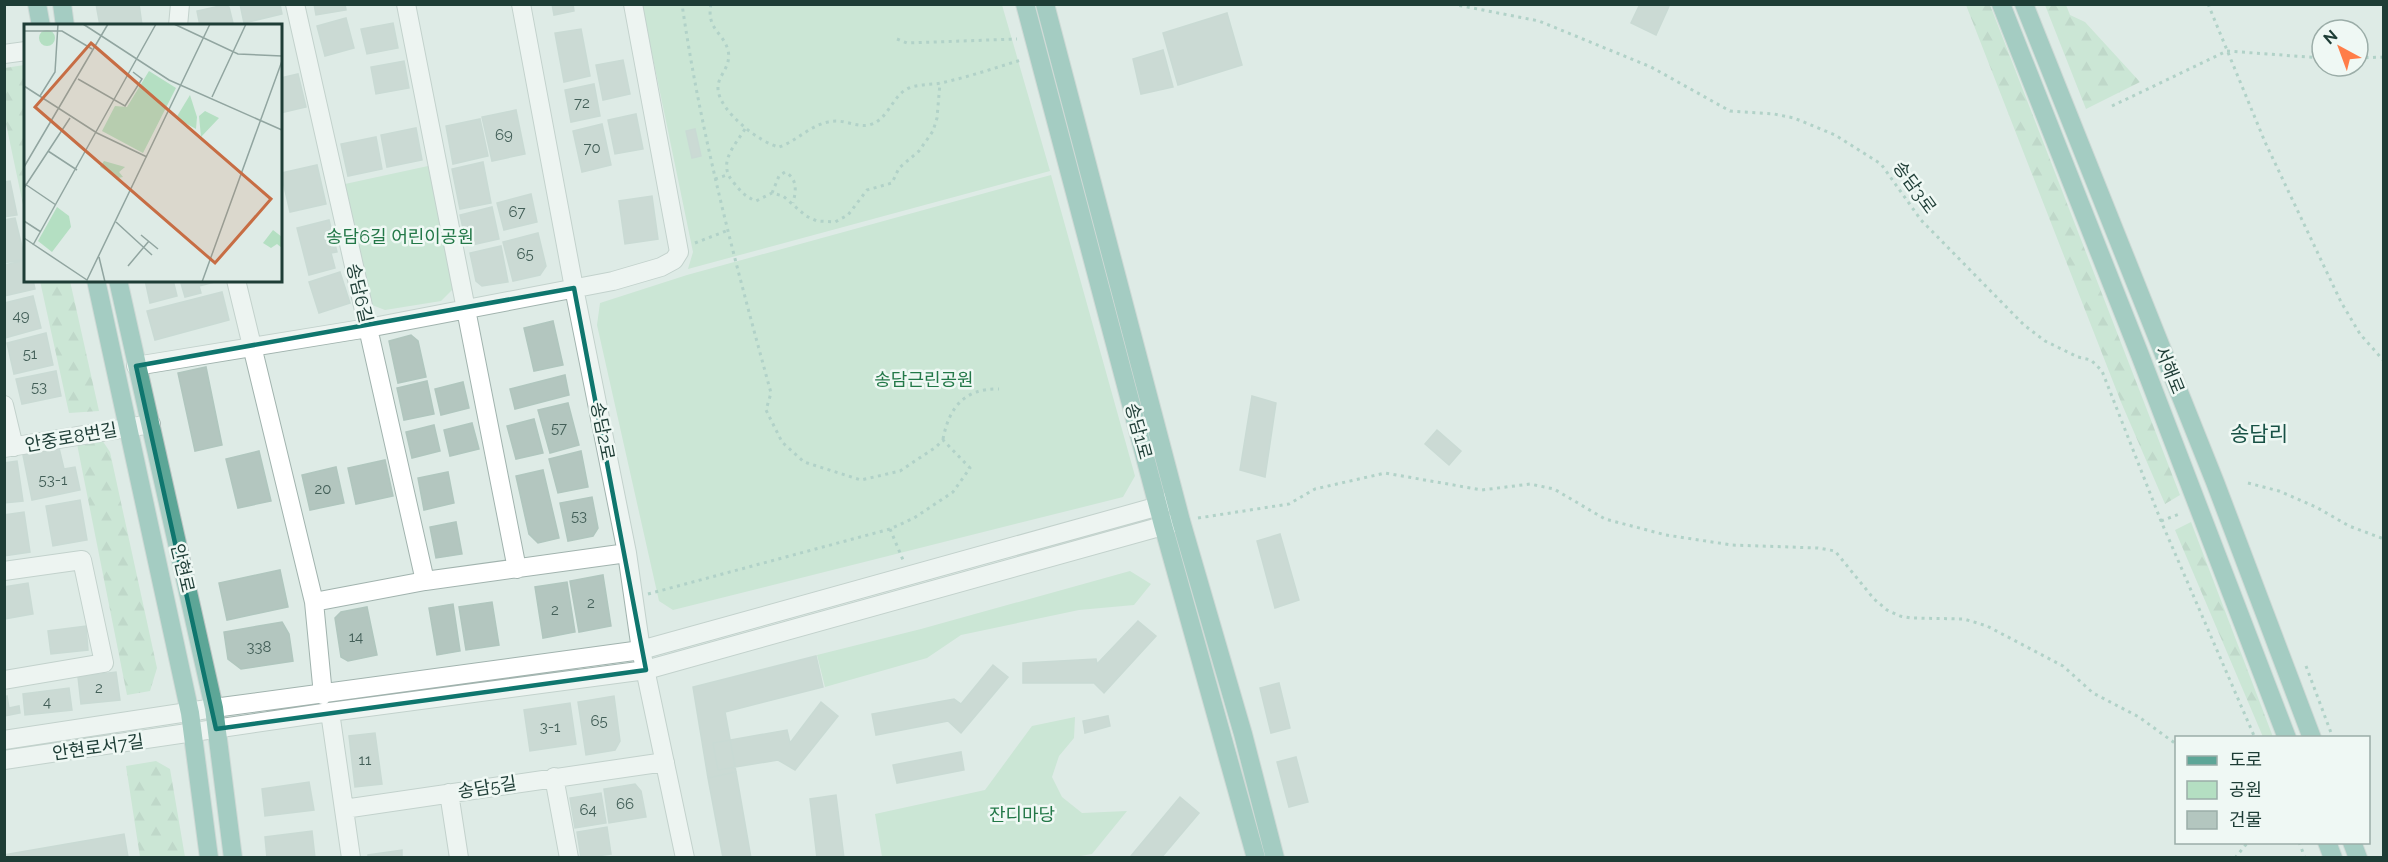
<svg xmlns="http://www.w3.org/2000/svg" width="2388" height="862" font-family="Raleway,'Noto Sans KR',sans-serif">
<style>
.forest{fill:url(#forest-firs)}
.park{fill:#b4dfc2}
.building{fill:#b3c6bf;stroke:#b0c6be;stroke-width:1.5}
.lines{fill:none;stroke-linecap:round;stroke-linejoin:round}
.minor-casing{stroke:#a1b3ae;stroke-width:20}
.major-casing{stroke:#bcc5c3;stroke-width:20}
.path{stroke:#7bb3a4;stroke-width:3;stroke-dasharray:3 4.5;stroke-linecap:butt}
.minor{stroke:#fff;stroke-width:18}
.major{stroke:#5da697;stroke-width:18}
.marked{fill:none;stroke:#0f766e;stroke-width:4.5;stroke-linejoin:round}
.labels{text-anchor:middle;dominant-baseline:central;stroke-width:5;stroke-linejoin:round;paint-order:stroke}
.number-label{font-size:15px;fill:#435f58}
.street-label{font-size:18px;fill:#1e3d36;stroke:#eff8f4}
.park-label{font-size:18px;fill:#237848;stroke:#eff8f4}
.quarter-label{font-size:21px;fill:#185145;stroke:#eff8f4}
.inset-road{fill:none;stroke:#91a5a0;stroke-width:1.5}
.view{fill:#c76d44;fill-opacity:0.15;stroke:#c76d44;stroke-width:3}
.inset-edge{fill:none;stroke:#1e3d36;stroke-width:3}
</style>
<defs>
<pattern id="forest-firs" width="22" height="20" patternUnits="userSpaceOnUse" patternTransform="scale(1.5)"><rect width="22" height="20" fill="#b4dfc2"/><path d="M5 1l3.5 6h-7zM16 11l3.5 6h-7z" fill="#9ac0a7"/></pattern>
</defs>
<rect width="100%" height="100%" fill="#deebe6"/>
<path class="forest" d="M1966,5h24l190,490 -15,9 -44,-102z
M2045,5h21l4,10 15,7 55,60 -54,27z
M24,65l2,12 -1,137 -20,-95v-51z
M40,281h30l29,130 -30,2z
M102,440l8,12 47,216 -7,23 -23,4 -50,-251z
M2191,522l82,215h-10l-88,-207z
M156,761l14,8 15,88h-45l-14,-91z"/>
<path class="park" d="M642,5h360l48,166 -362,98 5,-17z
M428,166l27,121 -14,14 -56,9 -13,-5 -27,-121z
M1051,175l84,301 -12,21 -450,113 -14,-9 -62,-276 3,-22 87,-28z
M1130,571l21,13 -17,21 -55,5 -118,25 -34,23 -102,29 -8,-32 104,-26z
M1075,717l-1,21 -15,18 -7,21 10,20 20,16 45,-2 -35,43 -23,4 -187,-1 -7,-43 110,-24 47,-64z"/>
<path class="building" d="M96,4h43l3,21 -42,1z
M240,4h40l2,10 -38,9z
M314,4h31l1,6 -30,5z
M552,4h21l1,7 -20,4z
M1640,4h30l-14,31 -25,-12z
M224,5l5,2 4,16 -33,3 -3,-15z
M1227,13l15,52 -64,20 -15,-52z
M346,18l8,30 -29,8 -8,-30z
M393,23l5,25 -31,6 -6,-25z
M581,29l9,47 -26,6 -9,-49z
M1163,50l10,37 -32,7 -8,-35z
M623,60l7,34 -27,6 -7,-35z
M404,61l5,27 -33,6 -5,-27z
M298,74l8,33 -26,6v-35z
M594,84l6,32 -29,6 -6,-32z
M516,110l9,44 -33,7 -10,-44z
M636,114l7,35 -28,5 -7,-34z
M480,119l8,37 -35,8 -7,-38z
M602,124l9,41 -29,7 -9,-41z
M416,128l6,32 -35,7 -6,-32z
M695,129l6,27 -9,2 -6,-27z
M376,137l6,32 -34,7 -7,-32z
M483,162l8,41 -31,6 -8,-40z
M317,165l9,39 -36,8 -9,-39z
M10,181l7,34 -13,2v-35z
M531,194l6,28 -33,8 -7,-27z
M652,196l6,43 -33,5 -6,-43z
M492,207l7,32 -32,7 -7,-31z
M15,218l10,41 -21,4v-43z
M329,220l8,32 -6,1 4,15 -26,7 -12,-47z
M538,233l8,33 -6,9 -27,6 -10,-39z
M501,246l7,36 -26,4 -6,-5 -6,-28z
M26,260v20h7l2,9 -31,7v-31z
M340,272l10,31 -31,10 -10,-31z
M145,280h28l4,16 -27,7z
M180,280h39v1l-20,5 2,7 -16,4z
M222,292l7,28 -74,20 -8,-29z
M33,296l8,32 -36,10 -1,-35z
M553,321l10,44 -29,6 -10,-43z
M46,333l7,32 -39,9 -7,-31z
M411,335l7,6 8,36 -28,6 -9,-42z
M206,367l16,78 -27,6 -17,-78z
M56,371l5,25 -39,8 -6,-25z
M565,375l4,20 -54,14 -5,-20z
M427,381l7,33 -30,6 -7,-32z
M463,382l6,26 -28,7 -6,-26z
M1252,396l24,7 -11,74 -25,-7z
M568,403l11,42 -29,8 -12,-43z
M534,419l9,34 -27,6 -9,-33z
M472,423l7,26 -29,7 -6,-26z
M434,425l6,26 -28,7 -6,-26z
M1437,430l24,21 -12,14 -24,-21z
M59,448l5,21 11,-2 5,23 -48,10 -9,-45z
M259,451l12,50 -33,7 -12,-49z
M581,451l7,36 -30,6 -9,-34z
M385,460l8,36 -37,8 -8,-36z
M17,461l6,40 -19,2v-40z
M336,467l8,36 -34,7 -8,-35z
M543,470l16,68 -21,5 -9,-9 -13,-58z
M448,472l6,31 -30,7 -6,-32z
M592,497l6,31 -5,8 -25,5 -8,-38z
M80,500l7,40 -34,6 -7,-40z
M24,512l6,40 -26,4v-41z
M456,522l6,32 -26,4 -6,-31z
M1280,534l19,66 -24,8 -18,-67z
M280,570l8,37 -61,13 -8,-37z
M603,575l8,51 -32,6 -9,-51z
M567,582l8,50 -32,6 -8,-51z
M28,583l5,31 -29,5v-32z
M492,602l7,43 -33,5 -7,-43z
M453,604l7,47 -23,4 -8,-47z
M367,607l10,48 -29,6 -7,-4 -6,-39 6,-6z
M1138,621l18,15 -52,57 -10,-10h-71v-20l73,-4 1,5z
M282,622l7,12 4,27 -52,8 -13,-10 -4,-27z
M86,626l2,24 -37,4 -3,-23z
M816,656l7,31 -98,25 11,60 -28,6 -15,-91z
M993,665l15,12 -47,56 -13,-12 -72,14 -4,-21 82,-15 7,5z
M116,672l4,28 -39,4 -3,-27z
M1279,683l11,45 -19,5 -11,-45z
M69,688l3,22 -47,5 -2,-21z
M7,696l2,12 10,-2 1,7 -16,3v-19z
M614,696l6,45 -5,9 -29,5 -8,-53z
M821,702l17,14 -43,54 -17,-10 -60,10 -5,-27 74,-13 3,13z
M570,703l6,41 -46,7 -6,-41z
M1108,716l2,10 -25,7 -2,-12z
M375,733l7,51 -27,3 -6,-51z
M961,752l3,18 -67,13 -4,-18z
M1296,757l12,45 -19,5 -12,-45z
M736,772l15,86h-28l-15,-80z
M309,782l5,28 -49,6 -3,-27z
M635,784l6,7 5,26 -37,6 -5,-34z
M601,793l5,30 -31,5 -5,-30z
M836,795l8,63h-27l-7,-59z
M1180,797l19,16 -38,45h-28l-2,-2z
M607,827l4,27 -30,4 -4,-26z
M312,831l3,27h-48l-2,-21z
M124,834l4,23 -124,1v-3z
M402,850v8h-34v-3z"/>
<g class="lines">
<g class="minor-casing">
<path id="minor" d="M295,4l130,577
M406,4l111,565
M521,4l53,284 53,265 14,97 44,208
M178,26l2,-22
M4,54l22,-3
M236,280l78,322 9,93
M136,366l232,-38 245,-47 48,-14 13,-7 5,-8 -46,-248
M4,405l10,42
M4,448l147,-24
M4,571l78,-11 22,103 -100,17
M314,602l111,-21 202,-28
M330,712l21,146
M4,740l210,-32 427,-58 518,-144 12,-6
M4,760l326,-48 316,-42 531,-148
M554,777l15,81
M449,793l10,65
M344,809l321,-47"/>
</g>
<g class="major-casing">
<path id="major" d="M37,4l4,22
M62,4l3,22
M1025,4l138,521 93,333
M1045,4l136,517 62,213 32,124
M2001,4l139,351 147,383
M2024,4l191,478 97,256
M96,280l94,433 19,145
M118,280l96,428 19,150
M2327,842l6,16
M2352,842l6,16"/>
</g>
<path class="path" d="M711,4c-5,25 12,28 17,46 4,18 -11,25 -10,39 1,22 42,54 61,58 18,-6 30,-21 49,-25 15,-4 29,6 41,3 20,-5 23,-30 40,-37 10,-4 21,-3 32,-5 27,-6 54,-15 80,-23
M1452,4l87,17 112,46 79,44 44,3 20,4 41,17 46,29 40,56 103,105 21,16 33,16 13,3 11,11 59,150 94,217
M2208,4l57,138 76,160 19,32 24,27
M897,39l10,4 110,-4
M2358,58l26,-1
M2112,106l115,-55 95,7
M745,129c-12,19 -28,35 -11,54 7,9 12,14 22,18l16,-8 11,3 23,20 11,5 18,1 13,-7 19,-25 25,-7 7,-15 20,-17 14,-20 4,-13 3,-35
M715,179l12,-4
M772,193l7,-17 6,-4c13,7 11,19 8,31
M695,243l31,-12
M943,439c6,-31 21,-51 56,-50
M2248,483l31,8 37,16 33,19 35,13
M1198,518l91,-14 26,-15 70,-16 97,17 48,-6 24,5 51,30 61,16 66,10 86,3 17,3 39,48 13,11 13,6 11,2 53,1 23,7 76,40 30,27 46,24 37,27
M2161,521l21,-8
M890,529l13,31
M648,594l242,-65 24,-11 39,-26 17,-24 -27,-28 -7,7 -36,24 -39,9 -57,-18 -22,-20 -16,-32 5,-17c-35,-128 -70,-256 -89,-389
M2306,666l27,72
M2299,842l6,16
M2235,858l13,-16"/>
<use href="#minor" class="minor"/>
<use href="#major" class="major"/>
</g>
<path d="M0 0H2388V862H0ZM574,288l72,382 -430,59 -80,-363z" fill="#deebe6" fill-opacity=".55" fill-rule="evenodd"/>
<path class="marked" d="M574,288l72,382 -430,59 -80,-363z"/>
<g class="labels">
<g class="number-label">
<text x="582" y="103">72</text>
<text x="504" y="135">69</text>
<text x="592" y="148">70</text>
<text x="517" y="212">67</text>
<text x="525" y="254">65</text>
<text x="21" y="316">49</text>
<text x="30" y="354">51</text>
<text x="39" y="387">53</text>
<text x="559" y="428">57</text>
<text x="53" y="480">53-1</text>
<text x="323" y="489">20</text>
<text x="579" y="516">53</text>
<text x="591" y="603">2</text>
<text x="555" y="610">2</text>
<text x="356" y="637">14</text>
<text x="259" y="647">338</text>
<text x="99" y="688">2</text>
<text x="47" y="702">4</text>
<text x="599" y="721">65</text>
<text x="550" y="727">3-1</text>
<text x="365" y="760">11</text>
<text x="625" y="804">66</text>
<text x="588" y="810">64</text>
</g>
<g class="street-label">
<text transform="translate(1915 187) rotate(54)">송담3로</text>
<text transform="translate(360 293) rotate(77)">송담6길</text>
<text transform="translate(2170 370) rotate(68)">서해로</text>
<text transform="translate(603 431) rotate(79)">송담2로</text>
<text transform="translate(1139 431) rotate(75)">송담1로</text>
<text transform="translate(71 437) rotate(-10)">안중로8번길</text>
<text transform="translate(183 568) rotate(77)">안현로</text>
<text transform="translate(98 747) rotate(-8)">안현로서7길</text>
<text transform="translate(487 787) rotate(-9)">송담5길</text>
</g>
<g class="park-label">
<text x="400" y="236">송담6길 어린이공원</text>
<text x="924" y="379">송담근린공원</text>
<text x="1022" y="814">잔디마당</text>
</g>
<g class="quarter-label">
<text x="2259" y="433">송담리</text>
</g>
</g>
<g transform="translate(24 24)">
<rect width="258" height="258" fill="#deebe6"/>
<path d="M166,71l7,22 -1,12 -20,-11z" fill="#b4dfc2"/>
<path d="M181,87l14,7 -18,19 -2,-21zM249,206l9,7v11l-5,-4 -6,4 -8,-5z" fill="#b4dfc2"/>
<path d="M15 14a8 8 0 1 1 16 0a8 8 0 1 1-16 0ZM125,47l27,17 -33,65 -41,-22 13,-25 12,1zM80,137l21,6 -6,5 4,5 -5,1 -18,-11zM33,183l12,9 2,11 -19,25 -14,-11z" fill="#b4dfc2"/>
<path class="inset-road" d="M59,0l17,11M150,0l64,30 44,2M0,7h38l30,18M76,11l69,45 113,50M54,55l47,27 17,-27 -9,-7M0,62l73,47 50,24M16,72l15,-24 3,-48M188,73l34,-73M24,127l29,19M0,143l84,-143M1,160l31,21M0,164l46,-70M0,197l17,11M92,198l36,33M117,211l17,14M0,214l63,42 123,-256M9,221l123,-221M75,233l6,25M104,242l21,-25M178,258l80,-221"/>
<path class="view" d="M67,19l180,156 -56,64 -180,-156z"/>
<rect width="258" height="258" class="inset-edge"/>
</g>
<rect width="2388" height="862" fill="none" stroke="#1e3d36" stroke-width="12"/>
<rect x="2175" y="736" width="195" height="108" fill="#eff8f4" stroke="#9bada8" stroke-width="1.5"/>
<rect x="2187" y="756" width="30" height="9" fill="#5da697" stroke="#9bada8" stroke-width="1.5"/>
<text x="2229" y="766" font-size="18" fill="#1e3d36">도로</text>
<rect x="2187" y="781" width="30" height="18" fill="#b4dfc2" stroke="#9bada8" stroke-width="1.5"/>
<text x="2229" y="796" font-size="18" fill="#1e3d36">공원</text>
<rect x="2187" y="811" width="30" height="18" fill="#b3c6bf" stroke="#9bada8" stroke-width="1.5"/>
<text x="2229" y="826" font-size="18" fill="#1e3d36">건물</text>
<g transform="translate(2340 48) rotate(319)"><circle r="28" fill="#eff8f4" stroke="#9bada8" stroke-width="1.5"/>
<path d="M0-4.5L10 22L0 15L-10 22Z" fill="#ff7d48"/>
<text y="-9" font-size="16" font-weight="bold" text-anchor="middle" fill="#1e3d36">N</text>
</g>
</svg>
